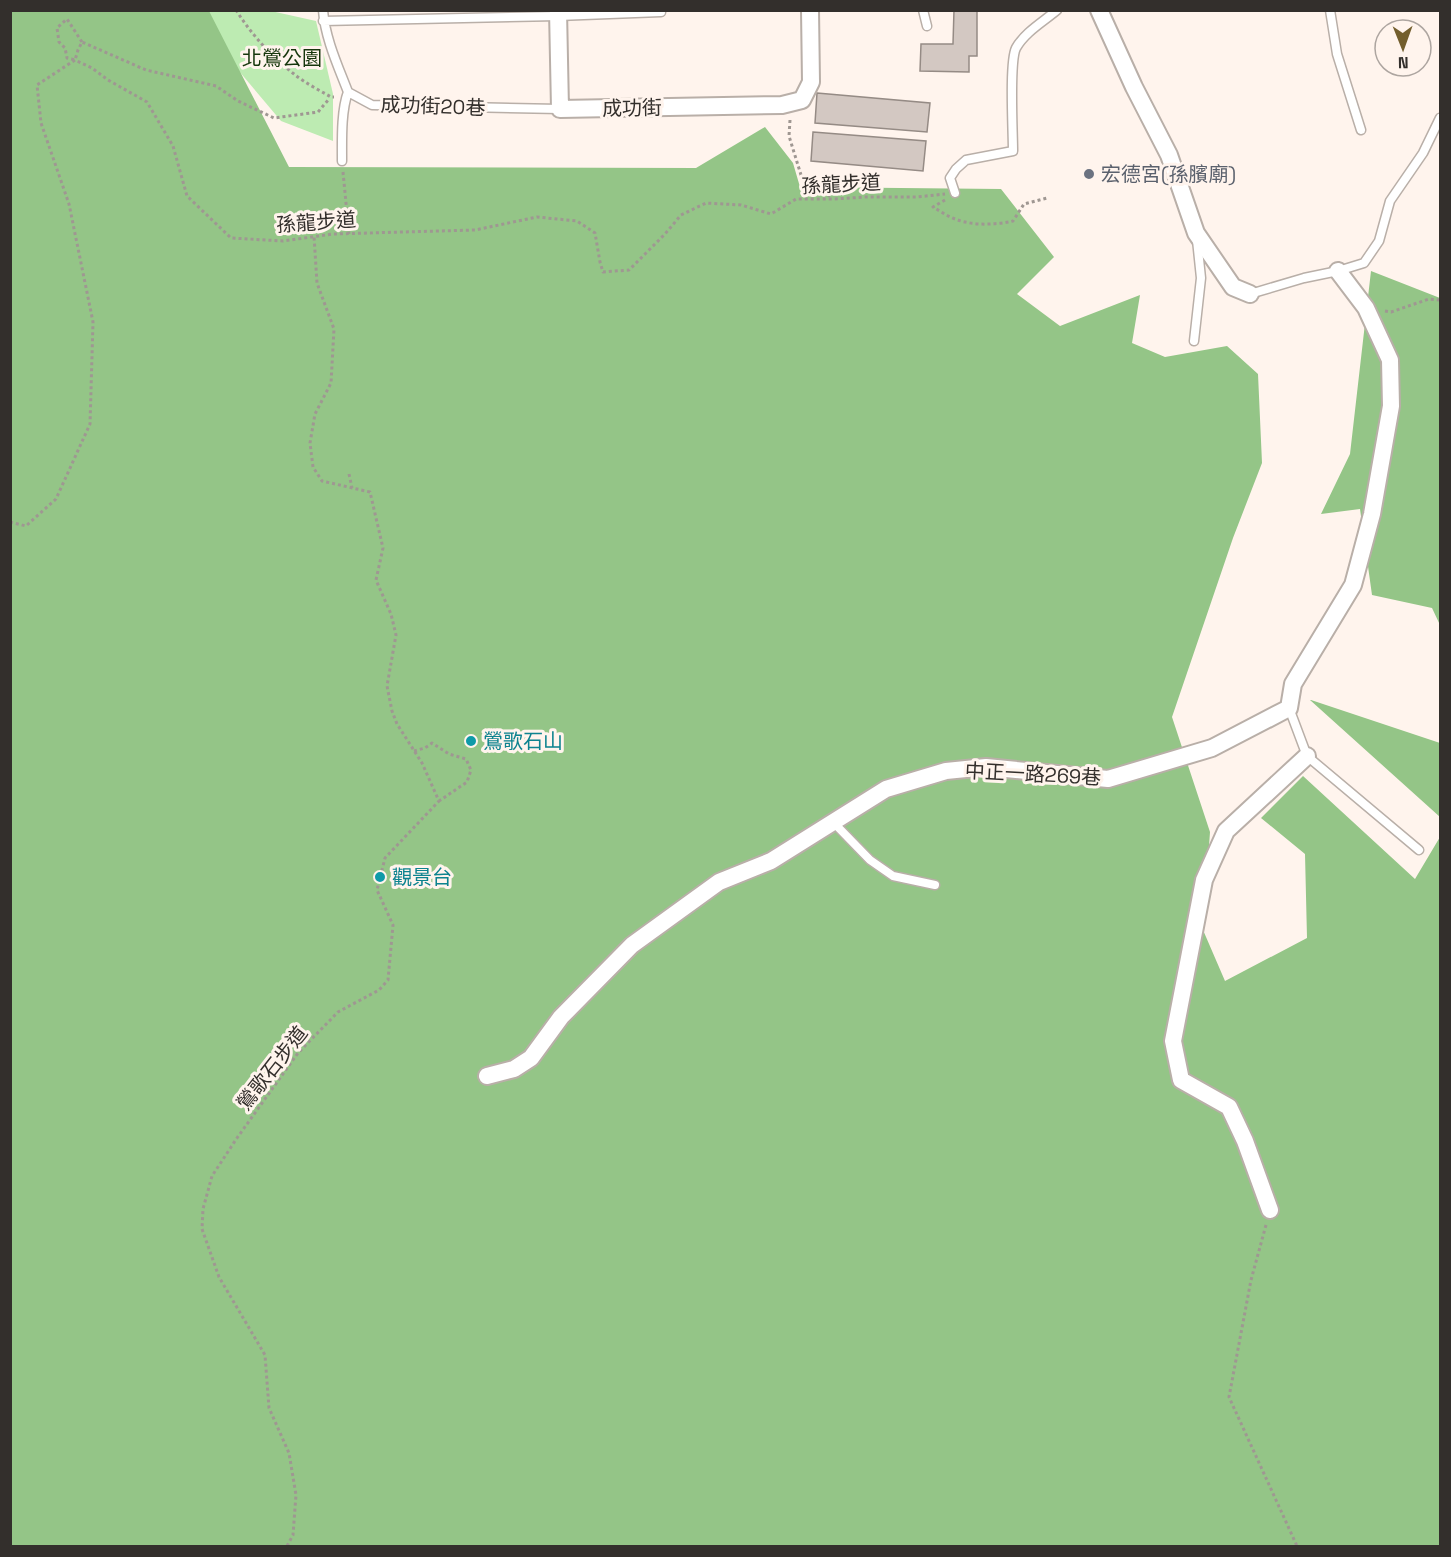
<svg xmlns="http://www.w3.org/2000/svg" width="1451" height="1557" font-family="'Space Grotesk','Noto Sans TC',sans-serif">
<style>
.green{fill:#bdebb2}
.forest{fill:#94c587}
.building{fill:#d3c8c2;stroke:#958b85;stroke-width:1.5}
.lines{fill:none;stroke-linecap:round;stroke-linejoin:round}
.lane-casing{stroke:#b9afa8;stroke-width:11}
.street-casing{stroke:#b9afa8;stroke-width:20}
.path{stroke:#9f9792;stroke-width:3;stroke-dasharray:3 3;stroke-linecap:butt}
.lane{stroke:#fff;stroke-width:8}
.street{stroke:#fff;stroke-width:16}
.worship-dot{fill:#6b7280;stroke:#fff4ed;stroke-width:2}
.culture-dot{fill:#0f9aa8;stroke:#fff4ed;stroke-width:2}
.labels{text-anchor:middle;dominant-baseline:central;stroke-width:6;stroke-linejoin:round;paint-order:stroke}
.park-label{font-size:20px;fill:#16370c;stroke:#fff4ed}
.street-label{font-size:20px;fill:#332f2c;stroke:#fff4ed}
.worship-label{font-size:20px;fill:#5b616d;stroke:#fff4ed;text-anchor:start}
.culture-label{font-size:20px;fill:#0d838f;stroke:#fff4ed;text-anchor:start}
</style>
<rect width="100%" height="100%" fill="#fff4ed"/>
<path class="green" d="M199,11h72l45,10 17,73v47l-52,-20 -69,-82z"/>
<path class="forest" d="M11,11h198l80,156 407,1 69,-41 28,36 7,24 201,2 53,68 -37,37 43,32 80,-31 -8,48 33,14 62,-11 31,28 4,89 -29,75 -61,179 38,115 -7,98 22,51 82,-43 -2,-84 -44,-36 42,-42 112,103 25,-42v709h-1429z
M1371,271l69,27v327l-8,-17 -60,-13 -12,-86 -39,5 29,-60z
M1311,700l129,43v74l-130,-117z"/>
<path class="building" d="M954,10h23v46h-8v16l-49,-1 1,-27h32z
M817,93l113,10 -3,29 -112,-9z
M813,132l113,9 -3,30 -112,-10z"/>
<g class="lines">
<g class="lane-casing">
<path id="lane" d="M323,10c2,28 15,56 25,82l24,13 188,4
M923,10l4,16
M1330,10l7,44 24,76
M323,21l235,-5 103,-4
M342,161c0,-21 -1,-50 6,-69
M955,193l-5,-15 6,-9 10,-9 47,-9c0,-20 -4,-89 3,-103 9,-16 27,-26 41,-38
M1250,294l54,-16 34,-7 26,-8 15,-22 11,-40 33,-48 17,-35
M1194,341l7,-63 -4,-38
M1289,708l18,48 112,94
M833,822l37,38 23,16 42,9"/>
</g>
<g class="street-casing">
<path id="street" d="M558,10l2,99 222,-4 20,-5 9,-18 -1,-72
M1099,10l35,77 35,68 27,78 37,54 17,7
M487,1076l27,-7 17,-11 30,-41 71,-72 87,-63 52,-21 115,-72 60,-18 40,-4 122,12 104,-31 77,-40 4,-24 60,-99 19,-71 19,-108 -1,-46 -24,-52 -28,-37
M1270,1210l-25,-69 -16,-34 -48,-27 -8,-39 31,-161 22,-49 81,-75"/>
</g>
<path class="path" d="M236,10c15,24 36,47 58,64 11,9 25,16 37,23h3
M82,42l-15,-23 -10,9 2,14 6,6 2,10 8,2 3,-10 4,-8 64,28 70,16 22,15 36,17 44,-6 11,-13
M790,120l-1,16 12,39 9,5 22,18
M343,172l6,62
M945,200l-12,7c7,4 14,9 22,12 18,7 40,6 58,2l11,-17 23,-6
M1385,311l6,1 38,-13 11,1
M349,474l3,14
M10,522l16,4 30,-27 34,-75 3,-102 -24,-118 -28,-81 -4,-38 38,-25 17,8 16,12 39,22 26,44 14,50 44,42 52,3 50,-7 142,-4 62,-13 40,4 18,12 5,29 3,10 26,-2 36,-36 16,-19 25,-12 35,2 30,9 25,-15h38l32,-2h51l28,-3
M414,751l11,-3 7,-5 17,11 17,5 5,11 -4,12 -28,19
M1266,1225l-15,55 -22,117 68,149
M287,1546l6,-11 3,-40 -7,-42 -20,-45 -4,-53 -46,-78 -17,-48 1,-20 9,-33 25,-38 61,-85 40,-41 41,-22 9,-10 5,-55 -16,-35 8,-32 54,-57 -17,-38 -25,-39 -5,-13 -5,-25 9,-51 -5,-21 -15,-34 7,-32 -13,-56 -48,-11 -9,-14 -3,-24 5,-29 16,-31 3,-54 -17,-46 -3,-47"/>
<use href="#lane" class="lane"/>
<use href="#street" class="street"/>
</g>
<circle class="worship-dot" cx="1089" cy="174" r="6"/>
<g class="culture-dot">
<circle cx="471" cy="741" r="6"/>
<circle cx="380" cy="877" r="6"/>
</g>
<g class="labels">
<g class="park-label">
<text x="282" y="58">北鶯公園</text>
</g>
<g class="street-label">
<text transform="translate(433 106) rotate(2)">成功街20巷</text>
<text transform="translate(632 108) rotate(-1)">成功街</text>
<text transform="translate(841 184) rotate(-3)">孫龍步道</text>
<text transform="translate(316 222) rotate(-4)">孫龍步道</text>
<text transform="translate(1033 774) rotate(3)">中正一路269巷</text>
<text transform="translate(272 1068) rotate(-52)">鶯歌石步道</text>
</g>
<g class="worship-label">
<text x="1101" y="174">宏德宮(孫臏廟)</text>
</g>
<g class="culture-label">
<text x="483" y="741">鶯歌石山</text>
<text x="392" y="877">觀景台</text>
</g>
</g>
<rect width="1451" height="1557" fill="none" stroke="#332f2c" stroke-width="24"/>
<g transform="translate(1403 48) rotate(179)"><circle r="28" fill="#fff4ed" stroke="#ada5a0" stroke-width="1.5"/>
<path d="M0-4.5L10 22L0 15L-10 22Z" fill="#735e2d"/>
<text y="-9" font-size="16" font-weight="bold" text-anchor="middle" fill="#332f2c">N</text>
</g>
</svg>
